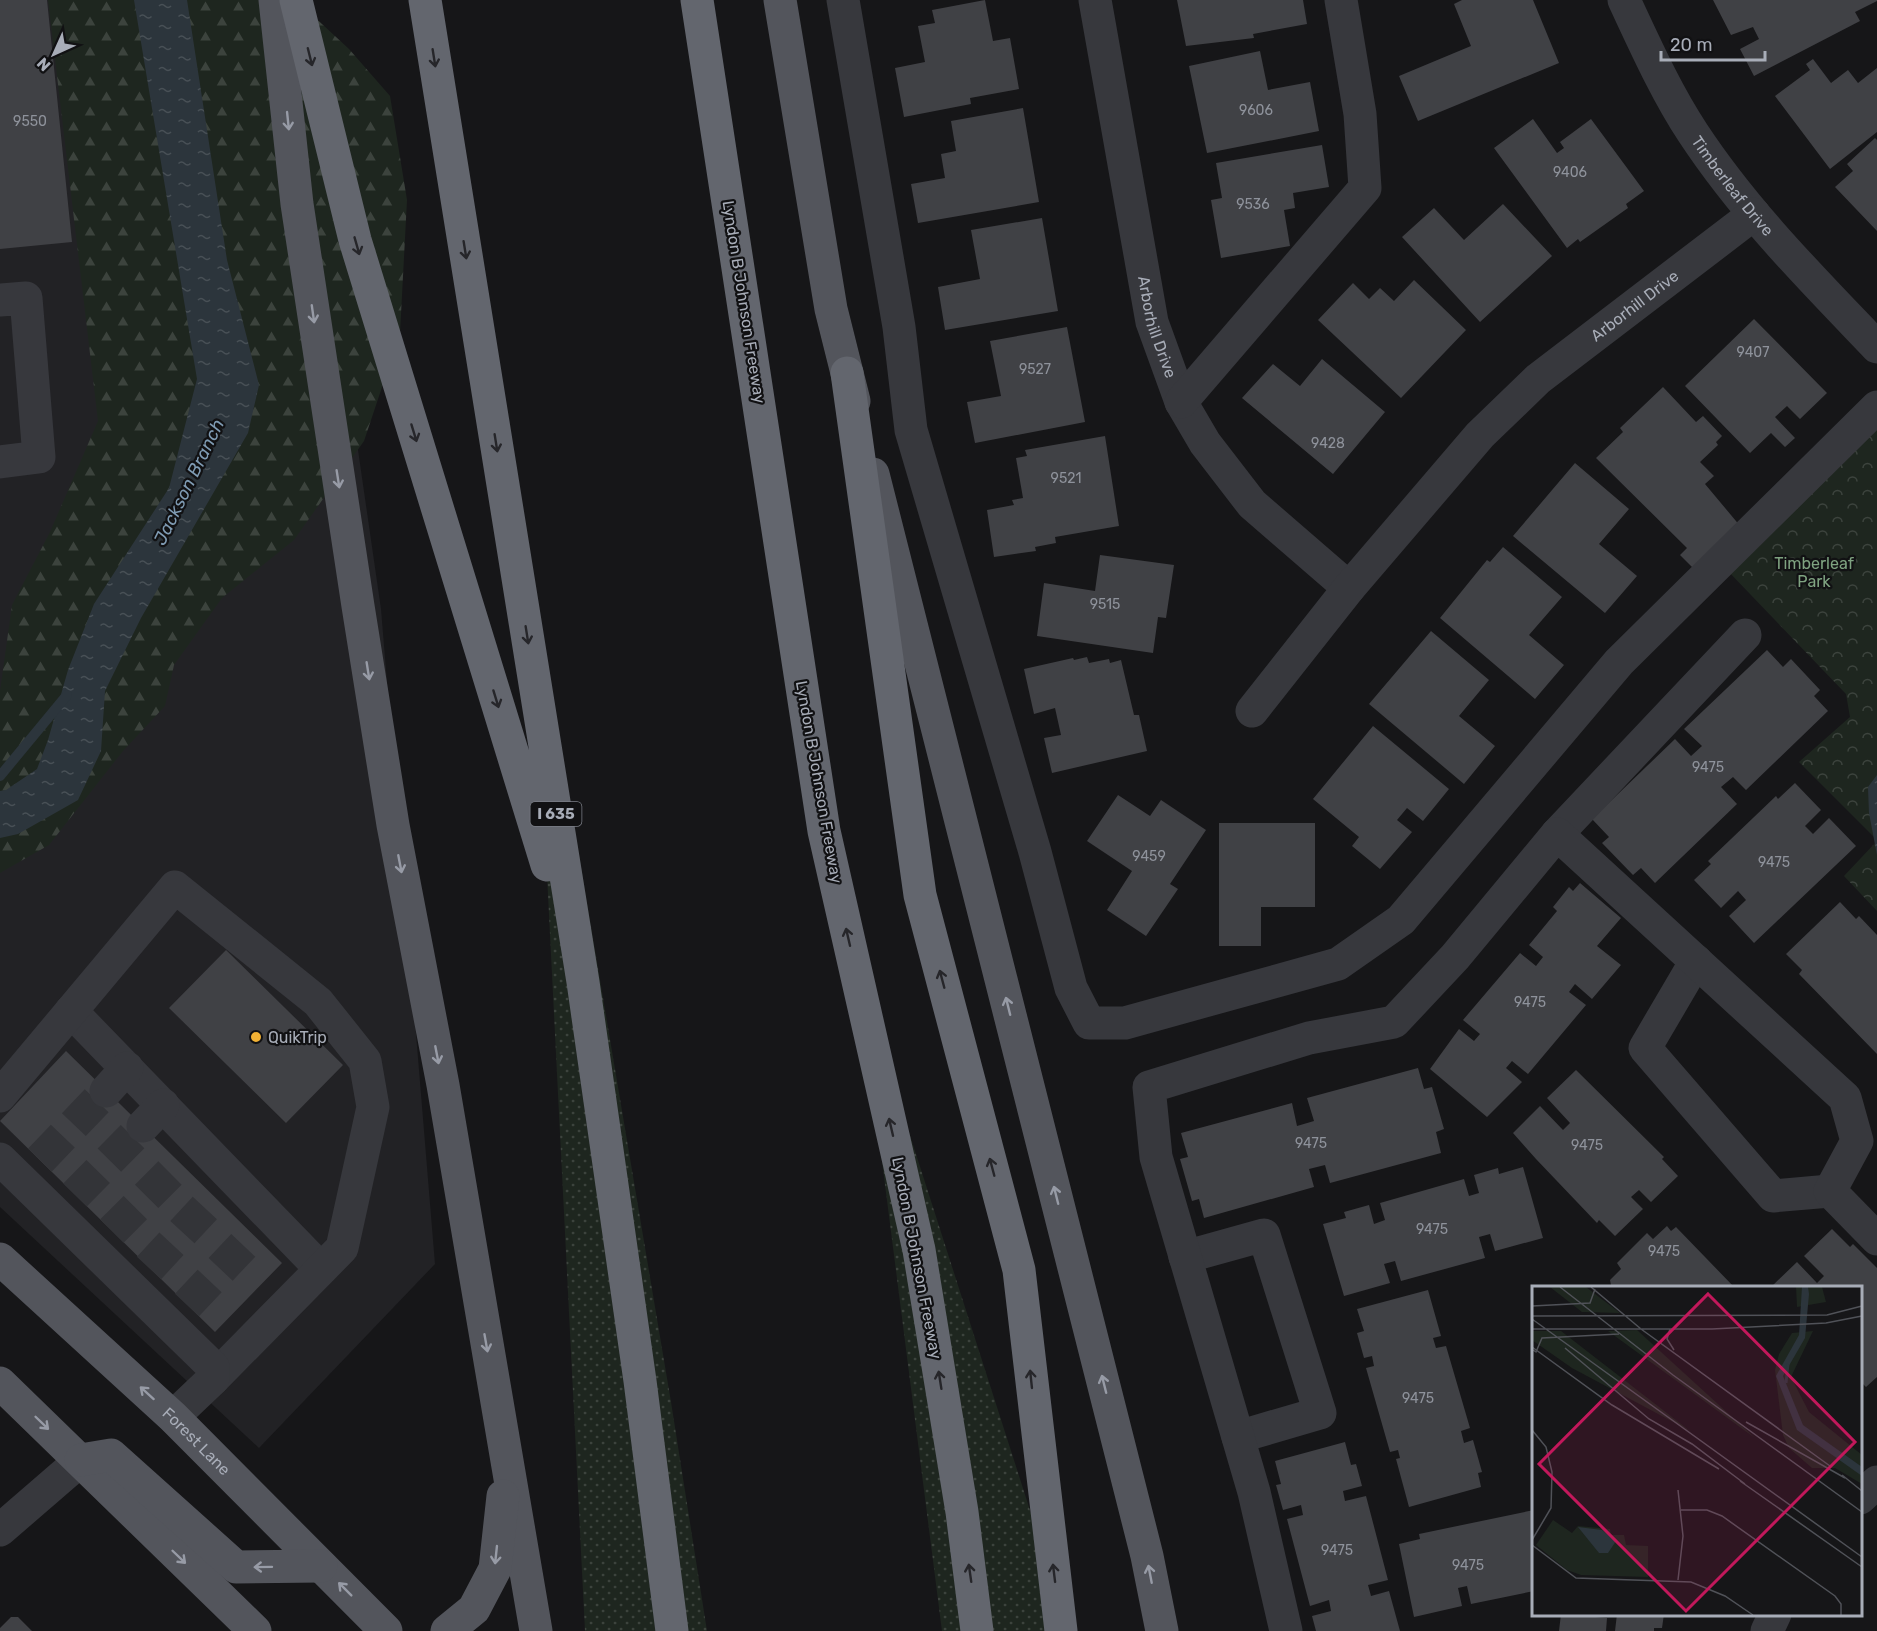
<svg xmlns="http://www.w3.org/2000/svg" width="1877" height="1631" font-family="Rubik,sans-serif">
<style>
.built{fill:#222225}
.grass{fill:url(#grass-dots)}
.forest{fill:url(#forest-firs)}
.park{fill:url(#park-crowns)}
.water{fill:url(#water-ripples)}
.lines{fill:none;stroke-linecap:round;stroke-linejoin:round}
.stream{stroke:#2c353c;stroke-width:10}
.building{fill:#404145}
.minor-tunnel{stroke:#333438;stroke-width:33;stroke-dasharray:33 16;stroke-linecap:butt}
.minor{stroke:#37383d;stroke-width:33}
.major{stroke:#53555c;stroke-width:33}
.highway{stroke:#63666e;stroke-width:33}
.oneway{stroke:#26262a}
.oneway2{stroke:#979ba6}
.poi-dot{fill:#f2b134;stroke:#111113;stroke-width:2}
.labels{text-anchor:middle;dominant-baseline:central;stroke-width:4.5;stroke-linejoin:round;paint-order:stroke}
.number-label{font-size:14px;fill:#8e929b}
.shield{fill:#111113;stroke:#7b7e86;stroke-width:1.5}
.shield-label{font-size:15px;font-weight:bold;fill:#a8adb8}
.street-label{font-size:16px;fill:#a8adb8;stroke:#111113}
.park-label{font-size:16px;fill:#7fa381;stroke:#111113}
.poi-label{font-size:16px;fill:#a8adb8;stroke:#111113;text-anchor:start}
.water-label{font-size:18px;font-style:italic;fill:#7f9bb3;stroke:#111113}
.inset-river{fill:none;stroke:#2c353c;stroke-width:3}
.inset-road{fill:none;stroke:#505258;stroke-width:1.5}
.view{fill:#c2185b;fill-opacity:0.15;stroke:#c2185b;stroke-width:3}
.inset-edge{fill:none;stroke:#a8adb8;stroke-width:3}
</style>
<defs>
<pattern id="grass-dots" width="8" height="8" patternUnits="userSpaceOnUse" patternTransform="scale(1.5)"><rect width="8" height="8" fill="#1e261f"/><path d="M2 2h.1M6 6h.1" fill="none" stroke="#3c433d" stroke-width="1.8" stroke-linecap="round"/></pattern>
<pattern id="forest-firs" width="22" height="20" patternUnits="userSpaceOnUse" patternTransform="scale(1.5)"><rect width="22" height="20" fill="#1e261f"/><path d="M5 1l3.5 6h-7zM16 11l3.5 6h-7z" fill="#3c433d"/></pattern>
<pattern id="park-crowns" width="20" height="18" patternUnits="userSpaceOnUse" patternTransform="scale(1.5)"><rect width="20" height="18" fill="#1e261f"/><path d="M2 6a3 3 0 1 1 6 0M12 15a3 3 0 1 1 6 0" fill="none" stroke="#3c433d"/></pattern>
<pattern id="water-ripples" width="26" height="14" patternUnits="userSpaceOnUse" patternTransform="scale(1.5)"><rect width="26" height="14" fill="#2c353c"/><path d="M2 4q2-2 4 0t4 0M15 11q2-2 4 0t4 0" fill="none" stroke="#485056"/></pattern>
</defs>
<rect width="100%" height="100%" fill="#161618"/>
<path class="built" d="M0,0h293l88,609 54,655 -176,184 -259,-241z"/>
<path class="grass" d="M532,576l139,826 36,229h-122z
M858,973l202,631 8,27h-126z"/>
<path class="forest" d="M48,0h248l53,49 41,47 17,104 -7,133 -36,108 -70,99 -72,58 -48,67 -9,41 -42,45 -74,94 -49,28v-182l12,-86 38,-73 48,-111z"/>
<path class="park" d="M1877,423v417l-78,-78 51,-45 -4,-23 -119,-124z
M1877,841v70l-33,-35z"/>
<path class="water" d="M134,0h53l40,260 32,125 -11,48 -107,185 -36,73 -4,60 -23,49 -60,34 -18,4v-47l6,-1 31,-21 11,-29 20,-70 26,-66 75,-116 28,-109z
M1877,775v80l-8,-42 -1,-26z"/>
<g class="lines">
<path class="stream" d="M0,776l67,-81"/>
</g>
<path class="building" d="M0,0h47l25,242 -72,7z
M985,0l8,41 17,-3 9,51 -49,9 1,6 -67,13 -9,-49 30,-6 -7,-36 17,-3 -3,-13z
M1177,0h126l4,24 -54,10 1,4 -68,8z
M1462,0h71l26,63 -141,58 -19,-45 72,-30 -17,-42z
M1713,0h164v1l-22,11 5,9 -106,55 -14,-27 19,-10 -6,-12 -22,8z
M1260,51l8,39 42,-8 9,49 -112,22 -18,-87z
M1813,59l18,24 17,-13 10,13 19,-15v64l-47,37 -55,-73 35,-26 -4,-6z
M1023,108l16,94 -121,21 -7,-39 34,-6 -4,-24 15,-3 -5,-30z
M1533,119l24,34 7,-5 -4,-6 31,-23 53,72 -18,13 2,4 -48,34 -2,-3 -11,9 -73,-100z
M1875,138l2,2v91l-42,-44 18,-16 -6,-7z
M1322,145l7,42 -36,6 2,15 -11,2 6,36 -69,12 -10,-58 11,-2 -6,-35z
M1503,204l49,52 -72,66 -78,-85 32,-29 30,32z
M1042,218l16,93 -113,19 -7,-43 42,-8 -9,-49z
M1414,280l52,50 -65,68 -83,-78 35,-37 16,16 11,-11 14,13z
M1754,319l73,74 -27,26 -13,-13 -12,11 20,21 -10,9 -14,-14 -21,20 -65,-67z
M1067,327l18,95 -110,21 -8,-41 34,-6 -11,-55z
M1322,359l63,53 -52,62 -91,-76 31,-34 27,22z
M1663,387l33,35 7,-6 19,20 -6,6 2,3 -18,17 14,14 -9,8 36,43 -45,44 -16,-16 7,-7 -91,-90 27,-26 -3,-4z
M1105,436l14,90 -64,11 1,6 -21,4 1,4 -42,6 -7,-47 27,-5 -2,-5 11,-2 -7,-40 11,-2 -2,-6z
M1575,463l54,46 -30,35 38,32 -32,37 -92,-77z
M1503,547l59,50 -33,38 35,30 -29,34 -95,-81 47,-58 3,2z
M1100,555l74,10 -8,53 -8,-1 -5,36 -116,-17 7,-53 51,8z
M1431,631l58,49 -30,36 36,30 -31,38 -95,-80z
M1767,650l16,17 8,-8 29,31 -6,6 14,15 -82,79 -13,-13 -12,10 16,17 -82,79 -14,-15 -8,7 -31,-32 7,-6 -17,-18 83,-80 16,17 11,-10 -18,-17z
M1087,657l2,6 20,-4 1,4 11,-3 13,55h5l8,36 -95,22 -8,-35 17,-3 -6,-27 -21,6 -10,-45 49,-11 1,2z
M1373,726l76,63 -26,32 -16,-13 -10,12 15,12 -32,37 -28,-23 7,-9 -46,-38z
M1795,783l26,27 -16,16 8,8 16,-16 27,28 -102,97 -25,-27 17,-16 -8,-9 -17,17 -27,-28 17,-16 -3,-3 68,-65 2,3z
M1118,795l32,21 11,-16 45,30 -36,54 8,5 -32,47 -39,-26 25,-39 -45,-30z
M1219,823h96v84h-54v39h-42z
M1580,883l41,35 -24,28 24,19 -29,34 -17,-15 -6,8 17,13 -58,69 -16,-13 -6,7 16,14 -35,35 -57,-48 29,-40 15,12 6,-7 -17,-14 57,-67 16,13 7,-9 -14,-12 28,-34 -4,-4 16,-20 4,4z
M1840,902l16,17 3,-3 18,19v119l-78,-80 3,-4 -16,-16z
M226,950l117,115 -57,58 -117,-115z
M66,1051l216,212 -67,69 -215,-211z
M1418,1068l6,21 8,-2 12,42 -8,3 5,21 -111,30 -5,-18 -16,4 5,18 -110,31 -5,-19 -7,2 -12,-42 8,-2 -7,-24 111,-30 5,23 17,-5 -7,-23z
M1576,1070l88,87 -2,2 16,17 -27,26 -12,-12 -8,7 12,12 -28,27 -16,-16 -2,3 -61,-64 -23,-26 27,-27 23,24 7,-7 -23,-25z
M1523,1167l20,71 -48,13 -5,-17 -11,3 6,21 -84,23 -6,-20 -11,3 6,19 -46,13 -21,-72 23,-6 -2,-6 25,-7 5,19 11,-4 -5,-17 84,-24 5,17 10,-3 -5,-18 24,-7 1,6z
M1667,1226l4,5 5,-4 59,61h-126l2,-3 -1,-5 11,-11 -4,-6 30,-30 6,6z
M1832,1229l18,18 3,-3 24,24v109l-11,10 -6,-6v-93h-90l27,-26 20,21 7,-7 -20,-20z
M1428,1290l13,46 -8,2 3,10 10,-2 24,82 -9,3 3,12 9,-3 9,32 -4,1 3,14 -72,20 -13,-48 4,-1 -2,-8 -8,2 -24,-84 8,-2 -2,-10 -8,2 -7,-25 7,-2 -7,-22z
M1345,1442l6,23 5,-1 6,22 -19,5 2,10 21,-5 22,84 -20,5 3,11 18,-5 11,40h-84l-4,-15 19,-5 -2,-11 -19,6 -23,-87 16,-4 -2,-10 -18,5 -7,-25 5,-1 -6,-23z
M1534,1510v81l-63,13 -4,-18 -9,2 4,18 -48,11 -15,-73 21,-5 -1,-5z
M1561,1614l46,4 -1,13h-47z
M1617,1614h47l-2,14h-8v3h-39z
M11,1617h7l14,14h-32v-3z"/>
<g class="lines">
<path class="minor-tunnel" d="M40,1160l66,-69
M75,1195l68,-69
M112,1231l68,-68
M149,1268l66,-71
M187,1305l66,-70"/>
<g class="minor">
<path d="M843,0l56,327 12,103 124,422 36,136 18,35h36l213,-59 63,-44 218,-258 258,-255"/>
<path id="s1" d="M1095,0l57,322 29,80 24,41 47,61 97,84"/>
<path id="s2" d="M1624,0c21,45 42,92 69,133 52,79 119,146 184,214"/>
<path d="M0,300l26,-2 13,159 -39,5"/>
<path d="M1181,402l184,-214 -5,-74 -19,-114"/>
<path id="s3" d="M1252,711l97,-123 131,-153 58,-56 216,-165"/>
<path d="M1557,834l188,-199"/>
<path d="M1696,961l-51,87 128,148 57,-5"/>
<path d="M71,1011l250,258"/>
<path d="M106,1091l21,-23"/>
<path d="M0,1096l175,-209 143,115 47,59 8,46 -31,141 -129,131"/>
<path d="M143,1126l20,-21"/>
<path d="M0,1159l213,208v12l-40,38"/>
<path d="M1185,1257l79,-22 56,178 -82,24"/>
<path d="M1860,1498l17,-16"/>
<path d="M0,1530l81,-70"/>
<path d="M1286,1631l-32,-139 -98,-335 -7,-70 160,-49 85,-16 61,-65 102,-123 288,264 12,43 -27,50 47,48"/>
<path d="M1767,1631l8,-17"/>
</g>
<g class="major">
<path d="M275,0l22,204 61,402 35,219 50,260 93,546"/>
<path d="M780,0l51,309 23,92"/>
<path d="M873,474l274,1082 15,75"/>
<path id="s4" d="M0,1259l173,158 213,214"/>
<path d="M0,1383l255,248"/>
<path d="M81,1460l30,-5 125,112 85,-1"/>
<path d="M447,1631l27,-22 21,-40 8,-73"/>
</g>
<path class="highway" d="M296,0l59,240 192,625
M425,0l158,982 57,399 32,250
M697,0l127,831 95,419 43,262 15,119
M847,373l73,522 99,375 42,361"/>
</g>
<defs><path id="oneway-shaft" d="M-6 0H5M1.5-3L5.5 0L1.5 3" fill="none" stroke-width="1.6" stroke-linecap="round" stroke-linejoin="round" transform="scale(1.5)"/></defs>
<g class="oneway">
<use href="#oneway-shaft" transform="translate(310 57) rotate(76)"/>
<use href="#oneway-shaft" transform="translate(434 58) rotate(81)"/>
<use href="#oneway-shaft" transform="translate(357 246) rotate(74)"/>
<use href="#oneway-shaft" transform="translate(465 250) rotate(81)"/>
<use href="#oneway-shaft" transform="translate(414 433) rotate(73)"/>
<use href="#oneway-shaft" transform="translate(496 443) rotate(81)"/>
<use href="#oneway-shaft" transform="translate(527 635) rotate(81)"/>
<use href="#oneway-shaft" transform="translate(496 699) rotate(73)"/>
<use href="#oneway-shaft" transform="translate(848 937) rotate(-103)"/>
<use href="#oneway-shaft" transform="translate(942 979) rotate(-105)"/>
<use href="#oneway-shaft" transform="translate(891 1127) rotate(-103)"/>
<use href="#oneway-shaft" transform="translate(992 1167) rotate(-105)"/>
<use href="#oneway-shaft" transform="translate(1031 1379) rotate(-96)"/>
<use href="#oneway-shaft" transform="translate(940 1380) rotate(-99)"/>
<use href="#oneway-shaft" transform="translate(970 1573) rotate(-98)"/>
<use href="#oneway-shaft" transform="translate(1054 1573) rotate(-97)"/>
</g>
<g class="oneway2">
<use href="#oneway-shaft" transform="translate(288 121) rotate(84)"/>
<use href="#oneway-shaft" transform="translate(313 314) rotate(82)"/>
<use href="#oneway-shaft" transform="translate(338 479) rotate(81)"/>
<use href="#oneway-shaft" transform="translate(368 671) rotate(81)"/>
<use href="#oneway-shaft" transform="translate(400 864) rotate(79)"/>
<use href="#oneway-shaft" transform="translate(1008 1006) rotate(-104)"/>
<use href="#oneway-shaft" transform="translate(437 1055) rotate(79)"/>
<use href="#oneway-shaft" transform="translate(1056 1195) rotate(-104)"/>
<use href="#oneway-shaft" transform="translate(486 1343) rotate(80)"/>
<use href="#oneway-shaft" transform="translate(1104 1384) rotate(-104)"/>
<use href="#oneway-shaft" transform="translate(147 1393) rotate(-138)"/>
<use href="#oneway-shaft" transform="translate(42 1423) rotate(44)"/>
<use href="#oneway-shaft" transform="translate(496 1555) rotate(96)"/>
<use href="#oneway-shaft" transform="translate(179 1557) rotate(44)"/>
<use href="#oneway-shaft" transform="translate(263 1567) rotate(179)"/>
<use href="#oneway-shaft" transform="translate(1150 1574) rotate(-101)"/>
<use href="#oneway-shaft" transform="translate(345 1589) rotate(-135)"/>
</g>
<circle class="poi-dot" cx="256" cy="1037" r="6"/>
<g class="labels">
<g class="number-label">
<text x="1256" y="110">9606</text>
<text x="30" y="121">9550</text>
<text x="1570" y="172">9406</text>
<text x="1253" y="204">9536</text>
<text x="1753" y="352">9407</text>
<text x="1035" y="369">9527</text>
<text x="1328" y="443">9428</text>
<text x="1066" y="478">9521</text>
<text x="1105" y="604">9515</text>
<text x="1708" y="767">9475</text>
<text x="1149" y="856">9459</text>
<text x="1774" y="862">9475</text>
<text x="1530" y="1002">9475</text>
<text x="1311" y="1143">9475</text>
<text x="1587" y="1145">9475</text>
<text x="1432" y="1229">9475</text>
<text x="1664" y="1251">9475</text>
<text x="1418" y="1398">9475</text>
<text x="1337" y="1550">9475</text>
<text x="1468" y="1565">9475</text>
</g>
<rect class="shield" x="530.5" y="802" width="51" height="24" rx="4.5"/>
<g class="shield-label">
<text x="556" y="814">I 635</text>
</g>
<g class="street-label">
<text stroke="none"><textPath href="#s2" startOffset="216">Timberleaf Drive</textPath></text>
<text transform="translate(744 302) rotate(81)">Lyndon B Johnson Freeway</text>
<text stroke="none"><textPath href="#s3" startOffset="560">Arborhill Drive</textPath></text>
<text stroke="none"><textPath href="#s1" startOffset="333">Arborhill Drive</textPath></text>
<text transform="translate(819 782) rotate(80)">Lyndon B Johnson Freeway</text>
<text transform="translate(917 1258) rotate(79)">Lyndon B Johnson Freeway</text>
<text stroke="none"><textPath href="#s4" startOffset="268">Forest Lane</textPath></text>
</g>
<g class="park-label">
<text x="1814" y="563">Timberleaf<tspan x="1814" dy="18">Park</tspan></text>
</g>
<g class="poi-label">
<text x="268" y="1037">QuikTrip</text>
</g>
<g class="water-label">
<text transform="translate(189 482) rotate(-64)">Jackson Branch</text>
</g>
</g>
<g transform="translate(1532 1286)">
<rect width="330" height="330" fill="#161618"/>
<path d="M18,1h36l34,26 -38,-1zM105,44l118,108 -147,-107zM0,45h29l129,100 -118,-63 -40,-28z" fill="#1e261f"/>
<path d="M264,1h26l4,15 -29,5zM281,45l-22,46 18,35 53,43v29l-27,-16h-23l-23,-20 -6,-13 -8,-65 4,-16 13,-21z" fill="#1e261f"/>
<path d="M21,234l19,13 6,-7 32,3 1,6h13l2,10 22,1v31l-67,-2 -14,-5 -31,-25z" fill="#1e261f"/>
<path d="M270,1h6l1,7 -4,44 -22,38 20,49 59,42v9l-65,-46 -21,-54 23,-41zM46,241l24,3 14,11 -8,12h-9z" fill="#2c353c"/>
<path class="inset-river" d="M254,97l2,-19"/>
<path class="inset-road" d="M28,1l113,88 189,137M59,1l50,42 189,137M0,20l58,-3 5,-14M0,30l295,-1 35,-9M0,33l330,238M0,43h180l114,-6 36,-7M138,43l-3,10 7,11M0,61l80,58 107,64M33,62l84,71 43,25 53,40M1,64l3,2 6,-14 77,-4M214,136l99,56M0,144l14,17 6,25 -1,36 -19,32M310,189l20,16M208,195l122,86M149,224h26l15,6 113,80 6,8v11M0,259l44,33 115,4 34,14 28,19M146,294l5,-44 -5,-46"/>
<path class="view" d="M176,8l147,148 -169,169 -147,-147z"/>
<rect width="330" height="330" class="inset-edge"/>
</g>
<g transform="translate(54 54) rotate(225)" stroke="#111113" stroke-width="4.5" paint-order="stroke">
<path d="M0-4.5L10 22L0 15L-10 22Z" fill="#a8adb8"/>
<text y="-9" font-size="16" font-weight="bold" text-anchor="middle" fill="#a8adb8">N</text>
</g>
<path d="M1661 51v9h104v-9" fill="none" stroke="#a8adb8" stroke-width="3"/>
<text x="1670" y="51" font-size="18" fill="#a8adb8" stroke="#111113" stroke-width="4.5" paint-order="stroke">20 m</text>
</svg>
